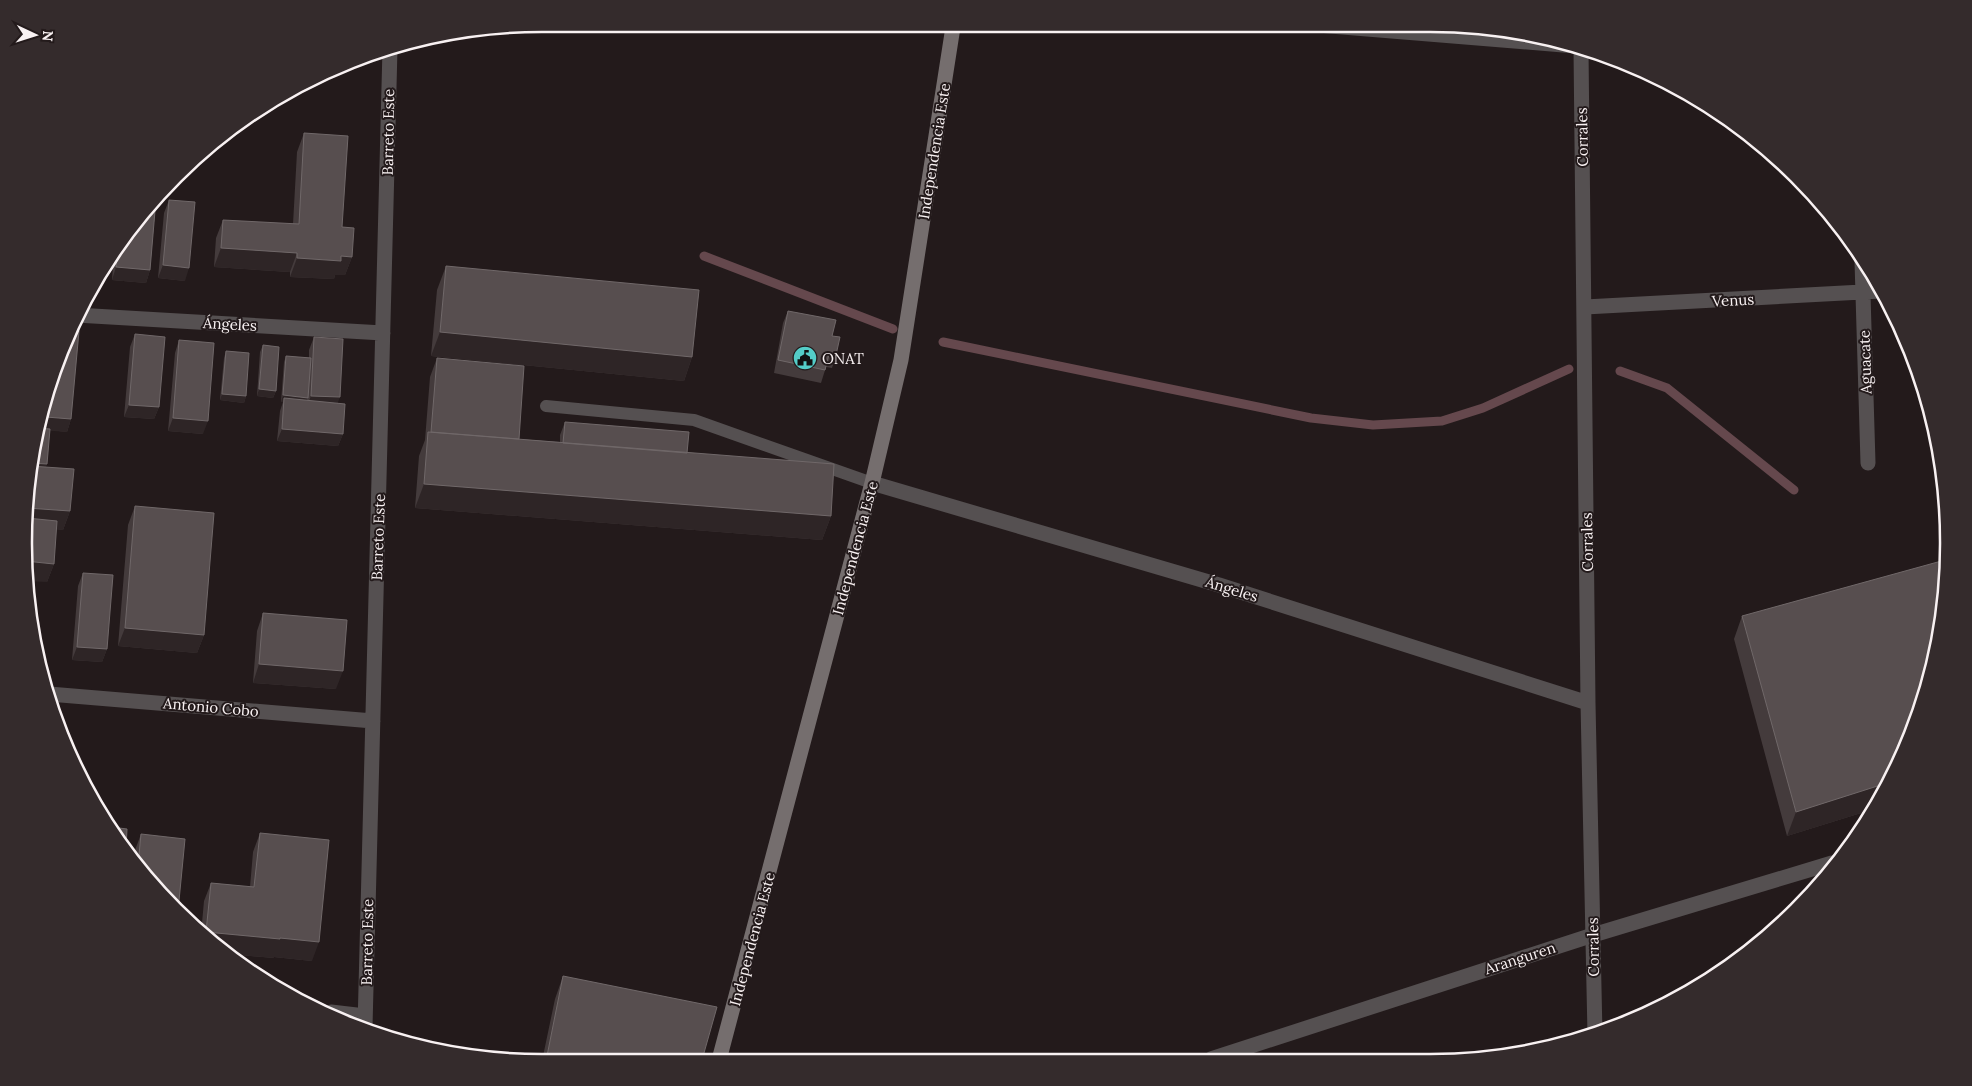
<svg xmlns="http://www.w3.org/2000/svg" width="1972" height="1086" font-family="Lora,serif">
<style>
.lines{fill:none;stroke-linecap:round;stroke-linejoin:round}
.stream{stroke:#65484d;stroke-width:9}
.service{stroke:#555051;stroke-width:12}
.minor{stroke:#555051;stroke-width:15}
.tertiary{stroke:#555051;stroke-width:15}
.secondary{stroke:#756e6e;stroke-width:15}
.wall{fill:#443b3c}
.shaded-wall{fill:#2e2526}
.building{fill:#574e4f;stroke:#706869}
.labels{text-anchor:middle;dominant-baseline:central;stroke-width:4;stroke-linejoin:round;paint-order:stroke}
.street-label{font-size:15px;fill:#f8f1f2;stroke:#231a1b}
.poi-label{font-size:15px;fill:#f8f1f2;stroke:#231a1b;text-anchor:start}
.rim{fill:none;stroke:#f8f1f2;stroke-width:2.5}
</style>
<rect width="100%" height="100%" fill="#231a1b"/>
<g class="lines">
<path class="stream" d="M704,256l189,73
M943,342l368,76 62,7 69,-4 41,-13 86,-39
M1620,371l47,17 127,102"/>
<path class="service" d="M546,406l148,14 178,63"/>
<path class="minor" d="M1318,25l257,21
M1581,49l7,654 7,332
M1862,261l6,202
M1585,307l296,-16
M76,315l307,18
M872,483l347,102 369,118
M49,694l324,27
M331,1012l34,4
M365,1027l25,-979"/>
<path class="tertiary" d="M1211,1059l382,-124 239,-72"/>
<path class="secondary" d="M719,1060l153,-577 29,-123 52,-333"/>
</g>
<path class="wall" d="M304,133l38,94 10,30 -7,18h-10l-1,4 -44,-2v-5l-76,-5 2,-29 7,-18 70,4 4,-72z
M156,199l-6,71 -4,13 -34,-3 2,-29z
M169,200l16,81 -27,-3 6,-65z
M446,266l246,91 -8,24 -253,-25 6,-66z
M788,311l44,25 4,19 -4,13 -6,-1 -5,16 -47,-10 9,-50z
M71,330v89l-4,13 -17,-2 -4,37 24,44 -7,19 -7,-1 -2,35 -7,18 -6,-154 2,-24z
M135,334l24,73 -5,12 -30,-2 6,-70z
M314,337l24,66 5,31 -5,12 -61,-5 3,-30 3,-9h-2l3,-40 2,-6 23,2v-8z
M179,340l24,94 -35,-3 7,-78z
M263,345l13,46 -3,7 -16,-2 3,-44z
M226,351l20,45 -2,7 -24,-3 4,-42z
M437,358l82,81 41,3v-7l5,-13 122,31 144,63 -9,24 -407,-32 4,-52 6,-16 5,-63z
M135,506l69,129 -7,18 -79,-7 10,-121z
M83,573l24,76 -5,13 -30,-2 6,-74z
M263,613l73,76 -83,-6 4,-52z
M1742,616l137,187 -5,6 -87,27 -53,-197z
M260,833l52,128 -38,-4v1l-45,-4 -28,-20 3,-33 7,-18 39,4 3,-35z
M141,834l11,51 -19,-26 1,-6z
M563,976l139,84 -160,1 13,-62z"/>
<path class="shaded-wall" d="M221,248l76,5 -7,19 -76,-5z
M341,256l11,1 -7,18h-10l-1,4 -44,-2 7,-19z
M163,265l26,3 -4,13 -27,-3z
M116,267l34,3 -4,13 -34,-3z
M440,332l252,25 -8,24 -253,-25z
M259,389l17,2 -3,7 -16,-2z
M222,394l24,2 -2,7 -24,-3z
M283,395l25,3 -3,6 -21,-6 -1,4h-2z
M311,396l29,1 -5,13 -29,-2z
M129,405l30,2 -5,12 -30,-2z
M46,417l25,2 -4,13 -26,-2z
M173,418l35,3 -5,13 -35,-3z
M282,429l61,5 -5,12 -61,-5z
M31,463l16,1 -5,13 -14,-1z
M424,484l407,32 -9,24 -407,-32z
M27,508l43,3 -7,19 -37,-3z
M25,561l29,3 -7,18 -22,-1z
M125,628l79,7 -7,18 -79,-7z
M77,647l30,2 -5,13 -30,-2z
M259,664l84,7 -7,18 -83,-6z
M1887,783l-8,20 -5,6 -87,27 9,-24z
M206,932l74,6 39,4 -7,19 -38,-4v1l-45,-4 -25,-18z"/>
<path class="building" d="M304,133l44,3 -6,91 12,1 -2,29 -11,-1v5l-44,-3v-5l-76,-5 2,-28 76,4z
M156,199l-6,71 -34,-3 2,-21z
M169,200l26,2 -6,66 -26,-3z
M446,266l253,24 -7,67 -252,-25z
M788,311l48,9 -4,16 8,1 -4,18 -7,-1 -4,16 -47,-10z
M71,330l8,1 -8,88 -25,-2 2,-26z
M135,334l30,3 -6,70 -30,-2z
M314,337l29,2 -3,58 -29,-1z
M179,340l35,3 -6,78 -35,-3z
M263,345l16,2 -3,44 -17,-2z
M226,351l23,2 -3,43 -24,-2z
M286,356l25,2 -3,40 -25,-3z
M437,358l87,8 -5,73 -88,-7z
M284,398l61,6 -2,30 -61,-5z
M565,422l124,10 -2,21 -124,-10z
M38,428l12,1 -3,35 -16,-1z
M428,432l406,32 -3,52 -407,-32z
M30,466l44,3 -4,42 -43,-3 1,-32z
M135,506l79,7 -10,122 -79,-7z
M27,518l30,3 -3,43 -29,-3z
M1945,560l-1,51 -23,99 -34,73 -91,29 -54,-196z
M83,573l30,2 -6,74 -30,-2z
M263,613l84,7 -4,51 -84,-7z
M111,827l16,2 -1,19z
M260,833l69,7 -10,102 -39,-4v1l-74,-7 5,-49 43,4z
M141,834l44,5 -7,72 -26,-26 -14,-20z
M563,976l154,31 -15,53 -156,1z"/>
<defs>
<g id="civic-disc" transform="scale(1.25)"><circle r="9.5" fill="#54cdc8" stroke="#231a1b"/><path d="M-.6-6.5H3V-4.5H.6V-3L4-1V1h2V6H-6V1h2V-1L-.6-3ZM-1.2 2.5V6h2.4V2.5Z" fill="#111"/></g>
</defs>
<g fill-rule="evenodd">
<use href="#civic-disc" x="805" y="358"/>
</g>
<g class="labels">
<g class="street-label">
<text transform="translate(388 132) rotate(-89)">Barreto Este</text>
<text transform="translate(1582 137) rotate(-91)">Corrales</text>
<text transform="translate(934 151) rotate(-81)">Independencia Este</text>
<text transform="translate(1733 300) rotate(-3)">Venus</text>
<text transform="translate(230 324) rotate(3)">Ángeles</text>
<text transform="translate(1865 362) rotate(-92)">Aguacate</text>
<text transform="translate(378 537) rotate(-88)">Barreto Este</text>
<text transform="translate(1587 542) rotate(-91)">Corrales</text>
<text transform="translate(855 548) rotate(-75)">Independencia Este</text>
<text transform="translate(1232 589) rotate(17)">Ángeles</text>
<text transform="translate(211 707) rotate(5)">Antonio Cobo</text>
<text transform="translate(752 939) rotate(-75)">Independencia Este</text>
<text transform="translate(367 942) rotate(-89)">Barreto Este</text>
<text transform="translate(1593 947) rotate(-91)">Corrales</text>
<text transform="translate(1520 958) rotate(-18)">Aranguren</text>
</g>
<g class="poi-label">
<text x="822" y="358">ONAT</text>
</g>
</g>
<path d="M0 0H1972V1086H0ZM542 32H1430A510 510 0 0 1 1940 542V544A510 510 0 0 1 1430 1054H542A510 510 0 0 1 32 544V542A510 510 0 0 1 542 32Z" fill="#342b2c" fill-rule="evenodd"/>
<path class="rim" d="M542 32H1430A510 510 0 0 1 1940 542V544A510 510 0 0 1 1430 1054H542A510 510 0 0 1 32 544V542A510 510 0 0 1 542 32Z"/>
<g transform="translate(35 35) rotate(94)" stroke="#231a1b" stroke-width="4" paint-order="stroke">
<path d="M0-4L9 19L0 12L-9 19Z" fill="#f8f1f2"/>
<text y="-8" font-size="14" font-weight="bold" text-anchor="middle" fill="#f8f1f2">N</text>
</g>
</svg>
